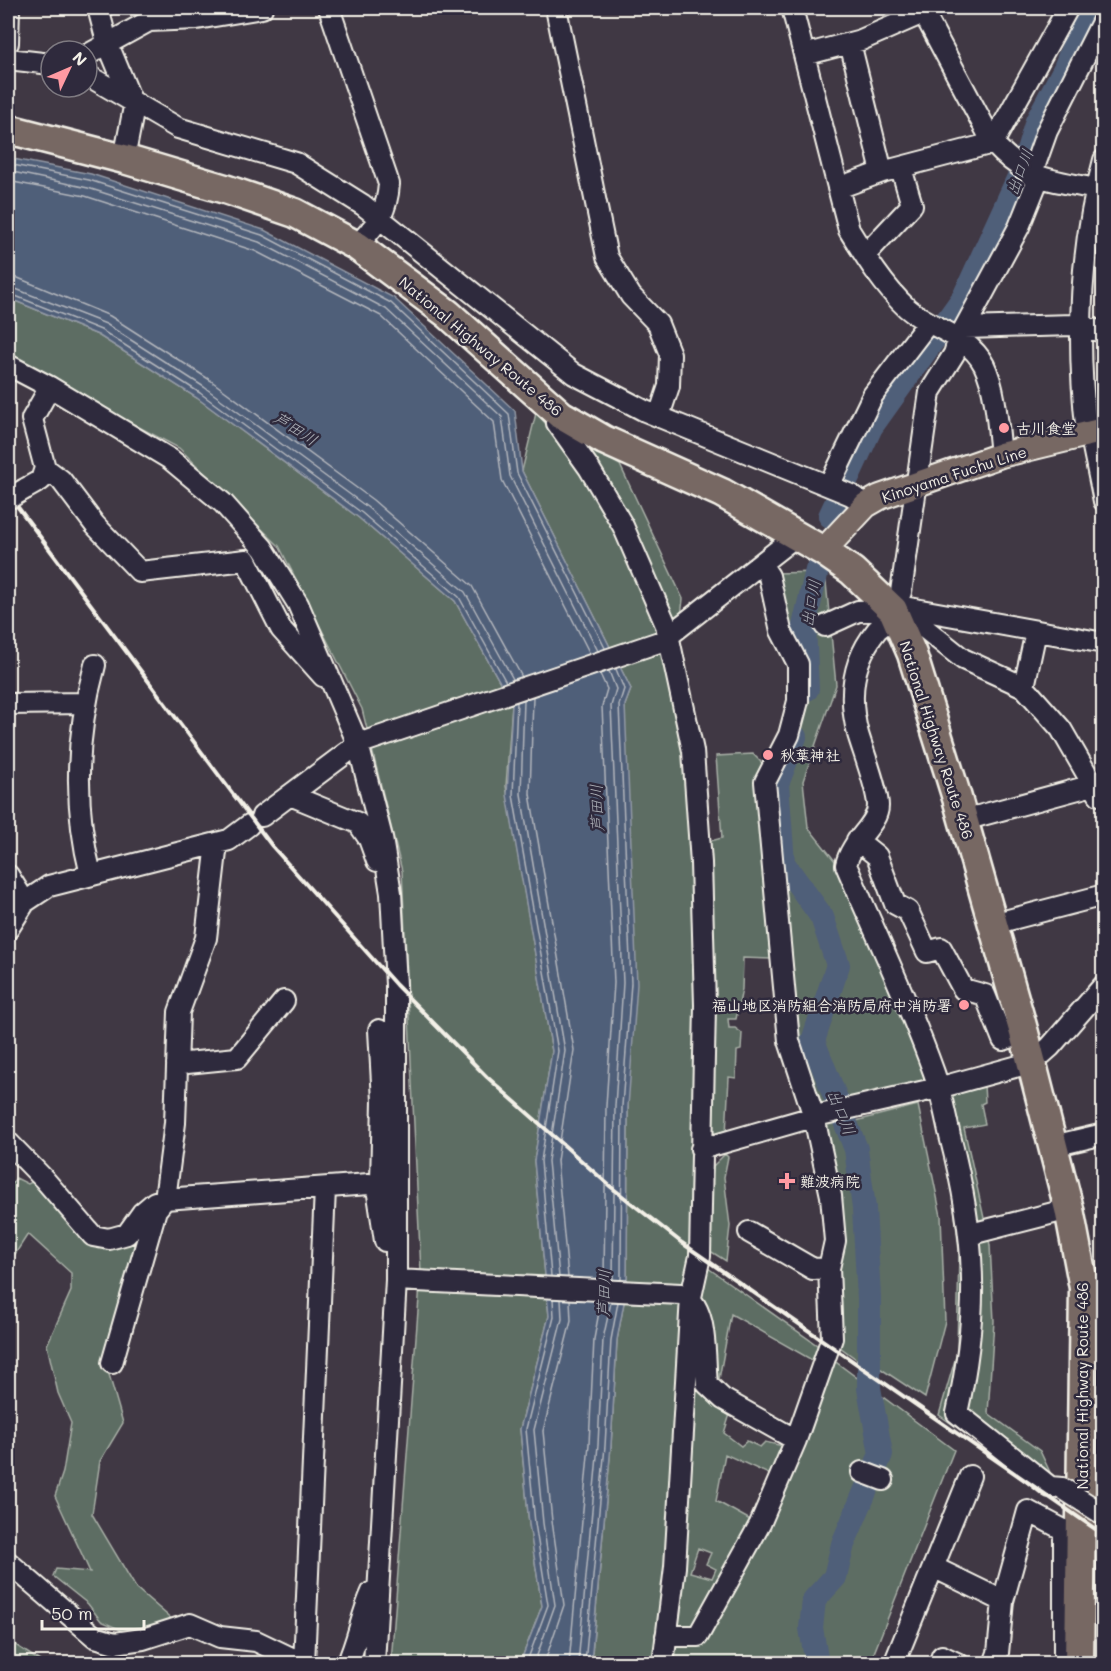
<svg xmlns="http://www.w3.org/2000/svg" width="1111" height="1671" font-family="Mali,'Klee One',sans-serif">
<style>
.green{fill:#5d6d64;stroke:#a8afa6;stroke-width:1.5;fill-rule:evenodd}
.water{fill:#505e79;stroke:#9299a5;stroke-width:1.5}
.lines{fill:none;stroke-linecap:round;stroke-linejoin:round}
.shore{stroke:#b2b6bc;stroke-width:1.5}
.river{stroke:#505e79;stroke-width:24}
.minor-casing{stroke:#f4f1e8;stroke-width:24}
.major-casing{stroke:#f4f1e8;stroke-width:28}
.highway-casing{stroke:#f4f1e8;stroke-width:33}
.minor{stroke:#2f2a3d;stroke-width:20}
.major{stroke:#776864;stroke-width:24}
.highway{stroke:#776864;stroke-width:28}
.rail{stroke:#f4f1e8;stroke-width:4}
.minor-bridge-casing{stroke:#f4f1e8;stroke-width:24;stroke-linecap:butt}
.minor-bridge{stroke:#2f2a3d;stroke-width:20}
.poi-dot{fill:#ff9aa2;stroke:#2f2a3d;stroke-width:2}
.labels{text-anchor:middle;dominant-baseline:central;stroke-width:5;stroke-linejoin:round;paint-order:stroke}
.street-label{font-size:15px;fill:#f4f1e8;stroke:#2f2a3d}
.poi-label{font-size:15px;font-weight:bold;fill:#f4f1e8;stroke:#2f2a3d;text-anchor:start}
.water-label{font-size:16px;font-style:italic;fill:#b2b6bc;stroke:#2f2a3d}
</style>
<rect width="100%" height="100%" fill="#403844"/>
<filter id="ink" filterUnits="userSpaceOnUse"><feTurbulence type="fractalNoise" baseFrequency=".0167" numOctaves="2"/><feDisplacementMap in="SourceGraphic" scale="12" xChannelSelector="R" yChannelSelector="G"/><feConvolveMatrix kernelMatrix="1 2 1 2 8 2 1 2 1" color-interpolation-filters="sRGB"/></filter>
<g filter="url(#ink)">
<path class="green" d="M8,298l90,37 99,63 162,120 96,83 57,103 -6,82 46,265 -18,110 15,155 -29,113 9,95 13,82 -22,57h-129l30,-391 -19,-401 -40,-162 -83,-163 -100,-98 -171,-90z
M536,413l33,36 46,73 41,96 29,129 12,137 -1,362 -12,44 -57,-3 1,-180 -3,-402 6,-16 -109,-218z
M576,437l44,28 63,134 -2,17 -8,3z
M825,572l11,113 -33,96 5,46 27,34 32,62 62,162 -112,23 -21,-63 -26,-262 33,-79 -30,-131z
M753,754l14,14 5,191 -29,-1 -1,31 -6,30h-8l1,9h6l7,5 -1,17 -4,1 -1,27 -7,-1 -3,57 -18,3 -1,-295 15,-4 -6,-82z
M984,1085l1,17 -4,2 4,20 -21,4 26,117 4,76 -6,92 52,38 24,51 -125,-87 18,-62 2,-102 -12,-109 -1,-50z
M918,1105l23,111 4,105 -20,77 -50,-33 -4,-163 -19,-80z
M839,1119l13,35 7,70 4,140 -23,-17 -2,-72 3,-29 -18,-120z
M725,1154l3,3 -4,20 6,49 -4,35 -19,-12 6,-83z
M16,1178l12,6 12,-6 53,66 17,6 33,-19 -39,126 19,66 -23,38 -8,53 44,74 38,33 -40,15 -33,-15 -13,-17 -35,-28 3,-7 34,3 -35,-76 8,-24 8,-49 -13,-30 -11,-48 24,-54v-18l-43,-39 -20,31v-76z
M708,1268l113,80 -9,12 -81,-46 -14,76 -16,-87z
M624,1302h57l5,7 -13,220 -16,134 -66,1 20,-218 6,-106z
M696,1325l7,67 28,19 -7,22 17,13 6,-5 13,6 5,-5 23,5 -15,29 -48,-22 -9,47 38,21 -5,45 84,-207 121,90 -84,213 -200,1zM698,1548l13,5 -5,11 10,5 -4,9 -22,-6z
M8,1640l35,23h-35z"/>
<path class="water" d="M8,158l83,16 173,56 130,68 121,113 7,60 109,218 -6,16 12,279 -9,123 -1,180 -10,53 -6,106 -20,217h-71l22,-57 -13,-82 -9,-95 29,-113 -15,-155 18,-110 -45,-256 5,-91 -57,-103 -96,-83 -162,-120 -99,-63 -90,-37z"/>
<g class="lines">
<path class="shore" d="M8,164l81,16 173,55 129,68 118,111 8,59 88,175
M8,171l80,17 171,54 127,67 116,108 8,59 88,175
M8,181l77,15 170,55 126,65 113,106 8,58 88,174
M8,277l10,1 92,38 100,64 163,120 99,86 50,91
M8,286l98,38 98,63 163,120 98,85 48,87
M8,293l93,37 99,63 162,120 97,84 47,85
M616,669l8,20 -5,16 12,278 -9,123 -1,174
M609,671l7,18 -5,17 12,277 -8,123 -2,173
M600,674l7,15 -5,17 12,277 -8,123 -2,173
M533,697l-3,97 44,256 -17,111 11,116
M524,700l-3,94 44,257 -17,110 11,116
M517,702l-4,93 45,256 -17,110 10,115
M526,1664l22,-59 -13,-82 -9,-94 28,-112 -1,-18
M534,1664l21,-59 -12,-82 -9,-93 28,-111 -1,-20
M544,1664l20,-59 -12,-84 -9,-90 28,-110 -1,-21
M569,1664l20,-220 5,-105 7,-38
M578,1664l20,-219 5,-106 8,-37
M585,1664l20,-218 6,-106 7,-38"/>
<path class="river" d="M845,483l26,-56 93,-130 59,-129 14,-47 28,-53 24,-60
M830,516l8,-17
M807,689l-3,-63 13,-56
M795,737l-18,47 6,79 39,54 16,48 -25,76 43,108 8,59 5,90v90l12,66 -38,90 -8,33 -21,23 -3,28 6,36"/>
<g class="minor-casing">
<path id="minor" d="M98,8l9,34 27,65 -10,52
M329,8l60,176c-2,30 -13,40 -32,62
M556,8l51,249 24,39 27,28 12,30 -1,32 -10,30
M792,8l57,222c16,26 35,57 58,78 24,21 61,26 77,57 12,24 14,63 17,90
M921,8l72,135c35,38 55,36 103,46
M8,43l1,-35
M850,43l32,129
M87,55l62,-34 48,-2 65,-11
M804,55l57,-15 62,-27 6,-5
M8,59l43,5
M87,75l91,53 118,35 67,42 211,169 71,37 206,84 15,10
M1104,160c-25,90 -28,182 -17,274l5,8 12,59
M1031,176l16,-45 57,-113
M1039,177l-20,50 -60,111 -5,16 -24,38 -29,200c-4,9 -7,21 -13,29 -3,3 -8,6 -11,9 -25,31 -29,67 -19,104 5,17 20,56 20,72 0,19 -27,34 -32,59 29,68 62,135 87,205 8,21 12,44 17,66 26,101 30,175 7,277l93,74 12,1
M838,188l44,-16 111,-29 75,-135
M865,255l47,-50 -11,-37
M965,328l109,-3 30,7
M8,365l42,22 120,72 53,44 40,45 35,56 60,140 24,94 9,55 5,92v295l-22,384
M561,415l-4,8 32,45 34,58 43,99 27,126 8,112 4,142 -5,251 -9,41 -16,270 -12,97
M45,468l16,12 34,45 45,47 106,-12 35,69 42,47 5,-1
M829,486l44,-91 55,-72
M25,489l16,-9 4,-12 -13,-49 18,-32
M893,610l20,9 50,40 61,28 37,42 38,66
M825,626l33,-15 35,-1 11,-3 200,36
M1024,687l12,-56
M8,704l77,-1
M290,795l68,28 11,16 8,22
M262,816l96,-72 304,-103 134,-105
M964,820l140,-38
M857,840l20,16 18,48 13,7 19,41 14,-4 22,41 22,6 18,45 21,-7
M8,875l17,27
M91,875c-18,-70 -15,-141 4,-210
M993,924l111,-29
M8,929l17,-27 24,-16 180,-46 20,-15
M177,1064l60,-6 47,-57
M8,1142l36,37 49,57 16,3 18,-5 15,-21 13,-11 10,-3 204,-15 8,4 8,53
M1053,1146l51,-12
M701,1149l119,-34 118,-27 95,-26 17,-15 54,-62
M377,1188l4,-7 2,-80 -4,-71
M749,1232l64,37 16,-1
M971,1234l98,-25
M396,1280l285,14c28,9 23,64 26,90l16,15 73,41
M1086,1290l9,7 9,39
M112,1363l44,-153 9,-11 10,-76 4,-111 27,-74 11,-95
M862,1472l21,8
M8,1562l87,75 20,6 28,-4 47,-15 30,13 36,4 48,23
M933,1567l70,34
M666,1636h32l62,-112 36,-84 36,-102 -3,-70 6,-27 -4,-45 -17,-79 -25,-76 -24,-259 24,-47 9,-34v-37l-17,-33 -12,-55 -8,-12
M304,1664l21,-475
M347,1664c11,-23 14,-48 25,-72l5,-1
M894,1664l76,-188
M939,1664l3,-8 17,8
M994,1664l4,-11 5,-52 25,-90 36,19v134"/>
</g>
<g class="major-casing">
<path id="major" d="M823,551l43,-46 14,-8 121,-42 103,-25"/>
</g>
<g class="highway-casing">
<path id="highway" d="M8,129l116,30 101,30 70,24 62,33 91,68 113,101 43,25 118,53 101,58 29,20 41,39 19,44 45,144 67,235 45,176 15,79 -5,376"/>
</g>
<use href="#minor" class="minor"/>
<use href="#major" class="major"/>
<use href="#highway" class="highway"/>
<path class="rail" d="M8,494l264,352 124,139 91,92 124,110 71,56 422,292"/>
<g class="minor-bridge-casing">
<path id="minor-bridge" d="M8,499l17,-10
M1062,1488l39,25"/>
</g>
<use href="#minor-bridge" class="minor-bridge"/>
</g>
</g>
<g class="poi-dot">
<circle cx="1004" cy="428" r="6"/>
<circle cx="768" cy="755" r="6"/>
<circle cx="964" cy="1005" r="6"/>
<path d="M784 1172h6v6h6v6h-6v6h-6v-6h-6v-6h6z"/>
</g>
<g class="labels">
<g class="street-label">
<text transform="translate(481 346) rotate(40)">National Highway Route 486</text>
<text transform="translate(954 474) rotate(-18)">Kinoyama Fuchu Line</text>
<text transform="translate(937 740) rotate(72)">National Highway Route 486</text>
<text transform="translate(1082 1386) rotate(-90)">National Highway Route 486</text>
</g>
<g class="poi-label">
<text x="1016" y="428">古川食堂</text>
<text x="780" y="755">秋葉神社</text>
<text x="952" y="1005" text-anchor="end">福山地区消防組合消防局府中消防署</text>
<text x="800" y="1181">難波病院</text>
</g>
<g class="water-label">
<text transform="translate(1019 172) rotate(-69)">出口川</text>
<text transform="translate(296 428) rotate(33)">芦田川</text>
<text transform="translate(810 603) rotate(-80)">出口川</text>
<text transform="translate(596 808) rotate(-92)">芦田川</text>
<text transform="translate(842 1112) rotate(68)">出口川</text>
<text transform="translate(603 1293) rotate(-88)">芦田川</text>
</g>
</g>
<rect width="1111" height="1671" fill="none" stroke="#2f2a3d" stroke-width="30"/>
<rect x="15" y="15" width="1081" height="1641" fill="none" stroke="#f4f1e8" stroke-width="2" filter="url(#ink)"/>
<g transform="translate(69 69) rotate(46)"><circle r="28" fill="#2f2a3d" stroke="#7e7a81" stroke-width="1.5"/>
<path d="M0-4.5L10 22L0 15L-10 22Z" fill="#ff9aa2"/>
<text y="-9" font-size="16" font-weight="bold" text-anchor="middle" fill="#f4f1e8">N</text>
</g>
<path d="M42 1620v9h102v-9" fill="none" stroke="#f4f1e8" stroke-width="3"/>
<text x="51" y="1620" font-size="18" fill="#f4f1e8" stroke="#2f2a3d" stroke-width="4.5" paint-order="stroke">50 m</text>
</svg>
